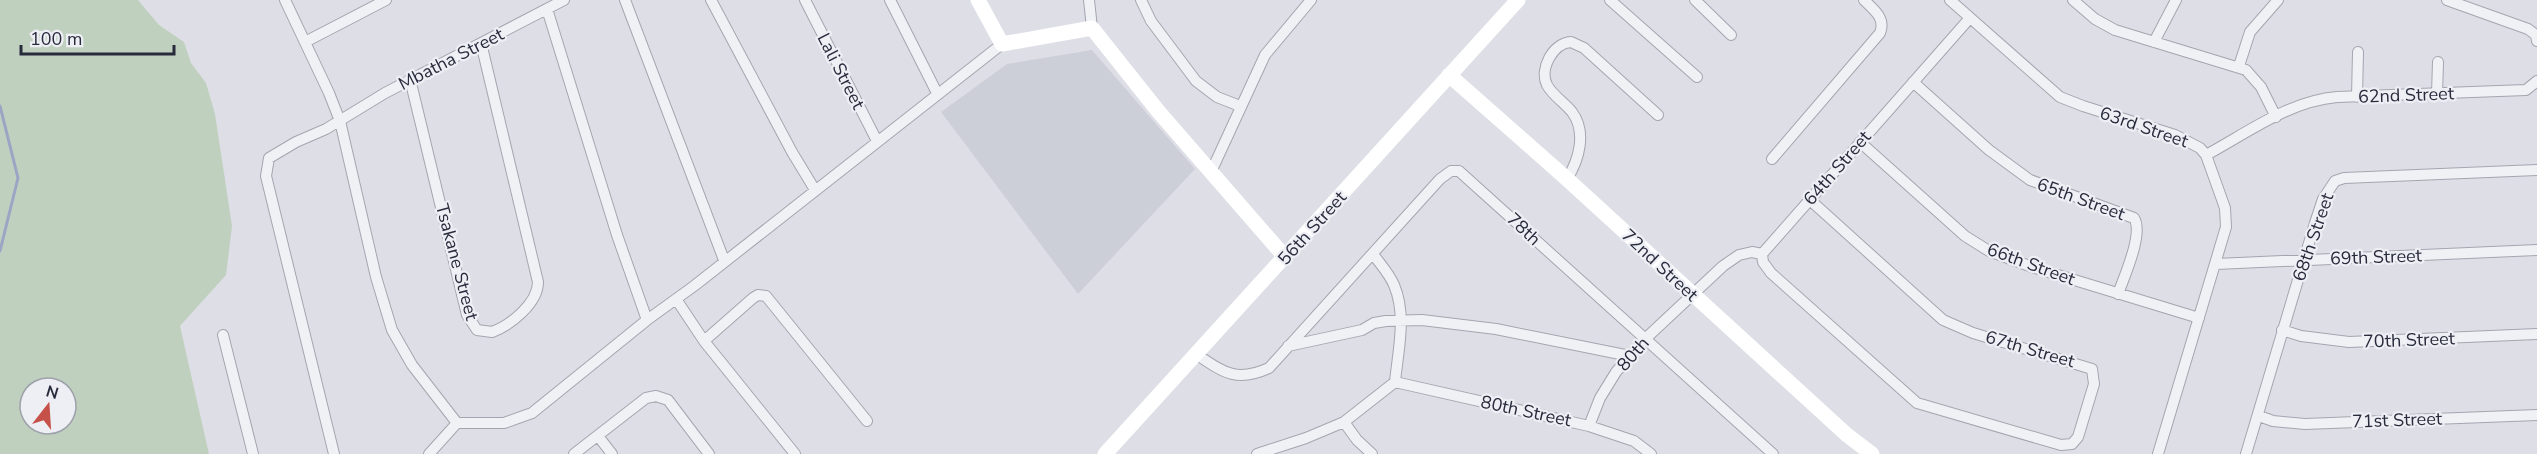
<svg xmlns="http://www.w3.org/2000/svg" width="2537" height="454" font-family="'Nunito Sans',sans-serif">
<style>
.built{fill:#ccced8}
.green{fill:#c0d0bf;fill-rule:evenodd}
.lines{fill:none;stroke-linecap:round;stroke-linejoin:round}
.stream{stroke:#9ba6c5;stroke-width:3}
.street-casing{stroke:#a4a5b0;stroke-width:12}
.street{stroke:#f0f1f5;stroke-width:10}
.secondary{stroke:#fff;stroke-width:15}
.labels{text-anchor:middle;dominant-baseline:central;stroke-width:4.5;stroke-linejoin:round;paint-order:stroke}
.street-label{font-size:18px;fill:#282b3c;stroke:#edeff4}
</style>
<rect width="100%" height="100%" fill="#dedfe6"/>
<path class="built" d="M1092,50l103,119 -117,125 -137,-182 66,-48z"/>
<path class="green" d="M0,0h138l21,25 25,17 7,21 15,20 9,31 17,112 -6,49 -46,51 29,128h-209zM30,388h36v36h-36z"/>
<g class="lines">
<path class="stream" d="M0,106l18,72 -18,73"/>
<g class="street-casing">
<path id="street" d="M285,0l44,93 11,28 36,156 16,53 20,35 45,58
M625,0l99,260
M711,0l81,152 23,38
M805,0l72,141
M890,0l47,93
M1089,0l3,28
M1141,0l10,21 45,60 21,16 23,9
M1610,0l87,77
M1695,0l36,35
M1950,0l110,97 23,9 92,29 25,13 6,7 19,53 1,19 -68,227
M2073,0l22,19 20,11 131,40 15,17 15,30
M2447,0l81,29 8,6 1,6
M547,9l70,226 30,85
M305,42l81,-42
M2154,42l22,-42
M2239,66l11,-34 28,-32
M410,79l57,236 10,15 15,2c19,-7 46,-29 46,-50l-57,-239
M1913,82l76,68 41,30 104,38c10,15 -10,59 -16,76
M2437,94l1,-32
M2357,97l1,-45
M1860,142l105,94 24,15 46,17 164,50
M2206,155c41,-22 83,-54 131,-58l189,-7 11,-9
M1772,159l108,-126c6,-15 -6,-23 -16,-33
M1211,172l54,-117 46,-55
M1567,179c12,-19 20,-47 5,-67 -8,-10 -19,-16 -25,-27 -8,-16 6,-42 24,-43l13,6 74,67
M1762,254l1,8 8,11 146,130 144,42 11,-1 6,-7 16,-53 -2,-15 -119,-36 -30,-13 -133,-120
M1762,254l207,-235
M2216,264l321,-14
M676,299l28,42 91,113
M2282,330l19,6 48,6 188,-8
M223,335l30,119
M704,341l49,-43 5,-3 8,1 101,125
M1288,346l74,-16 12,-7 12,-2 36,-1 74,9 134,27
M1196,354c27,18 40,29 73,14l171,-189 11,-8h8l314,283
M1395,382l194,44 45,15 17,13
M2259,416l14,5 32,3 232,-9
M1344,422l13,18 15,14
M1589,426l11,-28 16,-26 28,-32 79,-74 16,-11 13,-3 10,2
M598,436l14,18
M334,454l-68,-278 3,-18 27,-16 30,-13 59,-36 179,-93
M429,454l28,-31h47l28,-10 115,-93 47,-34 308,-242
M574,454l72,-56 10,-2 12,4 41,54
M1257,454l49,-16 38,-16 51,-40c3,-31 12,-67 -1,-97 -5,-12 -14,-21 -21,-31
M2246,454l69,-231 8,-24 12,-18 9,-3 193,-8"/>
</g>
<use href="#street" class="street"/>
<path class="secondary" d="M978,0l24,44 90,-16 66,83 127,146
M1449,75l118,104 280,256 25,19
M1105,454l413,-454"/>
</g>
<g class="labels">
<g class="street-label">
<text transform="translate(451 59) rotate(-27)">Mbatha Street</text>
<text transform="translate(841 71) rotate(63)">Lali Street</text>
<text transform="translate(2406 95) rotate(-2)">62nd Street</text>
<text transform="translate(2144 127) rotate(19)">63rd Street</text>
<text transform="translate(1837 168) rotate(-49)">64th Street</text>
<text transform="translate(2081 199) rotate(20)">65th Street</text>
<text transform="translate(1312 228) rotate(-48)">56th Street</text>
<text transform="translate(1524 229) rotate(43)">78th</text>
<text transform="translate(2313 237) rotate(-71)">68th Street</text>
<text transform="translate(2376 257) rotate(-2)">69th Street</text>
<text transform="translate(457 262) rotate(75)">Tsakane Street</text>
<text transform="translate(2031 264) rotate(20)">66th Street</text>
<text transform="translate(1660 265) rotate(43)">72nd Street</text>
<text transform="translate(2409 340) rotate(-2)">70th Street</text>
<text transform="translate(2030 349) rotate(16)">67th Street</text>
<text transform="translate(1633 354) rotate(-49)">80th</text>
<text transform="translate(1526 411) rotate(12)">80th Street</text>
<text transform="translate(2397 420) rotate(-2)">71st Street</text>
</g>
</g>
<g transform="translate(48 406) rotate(17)"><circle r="28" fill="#edeff4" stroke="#9ea1aa" stroke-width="1.5"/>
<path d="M0-4.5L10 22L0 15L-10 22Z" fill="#c55149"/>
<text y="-9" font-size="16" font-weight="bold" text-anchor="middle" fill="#282b3c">N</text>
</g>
<path d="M21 45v9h153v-9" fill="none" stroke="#282b3c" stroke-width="3"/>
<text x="30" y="45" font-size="18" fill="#282b3c" stroke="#edeff4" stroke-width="4.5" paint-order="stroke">100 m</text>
</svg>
